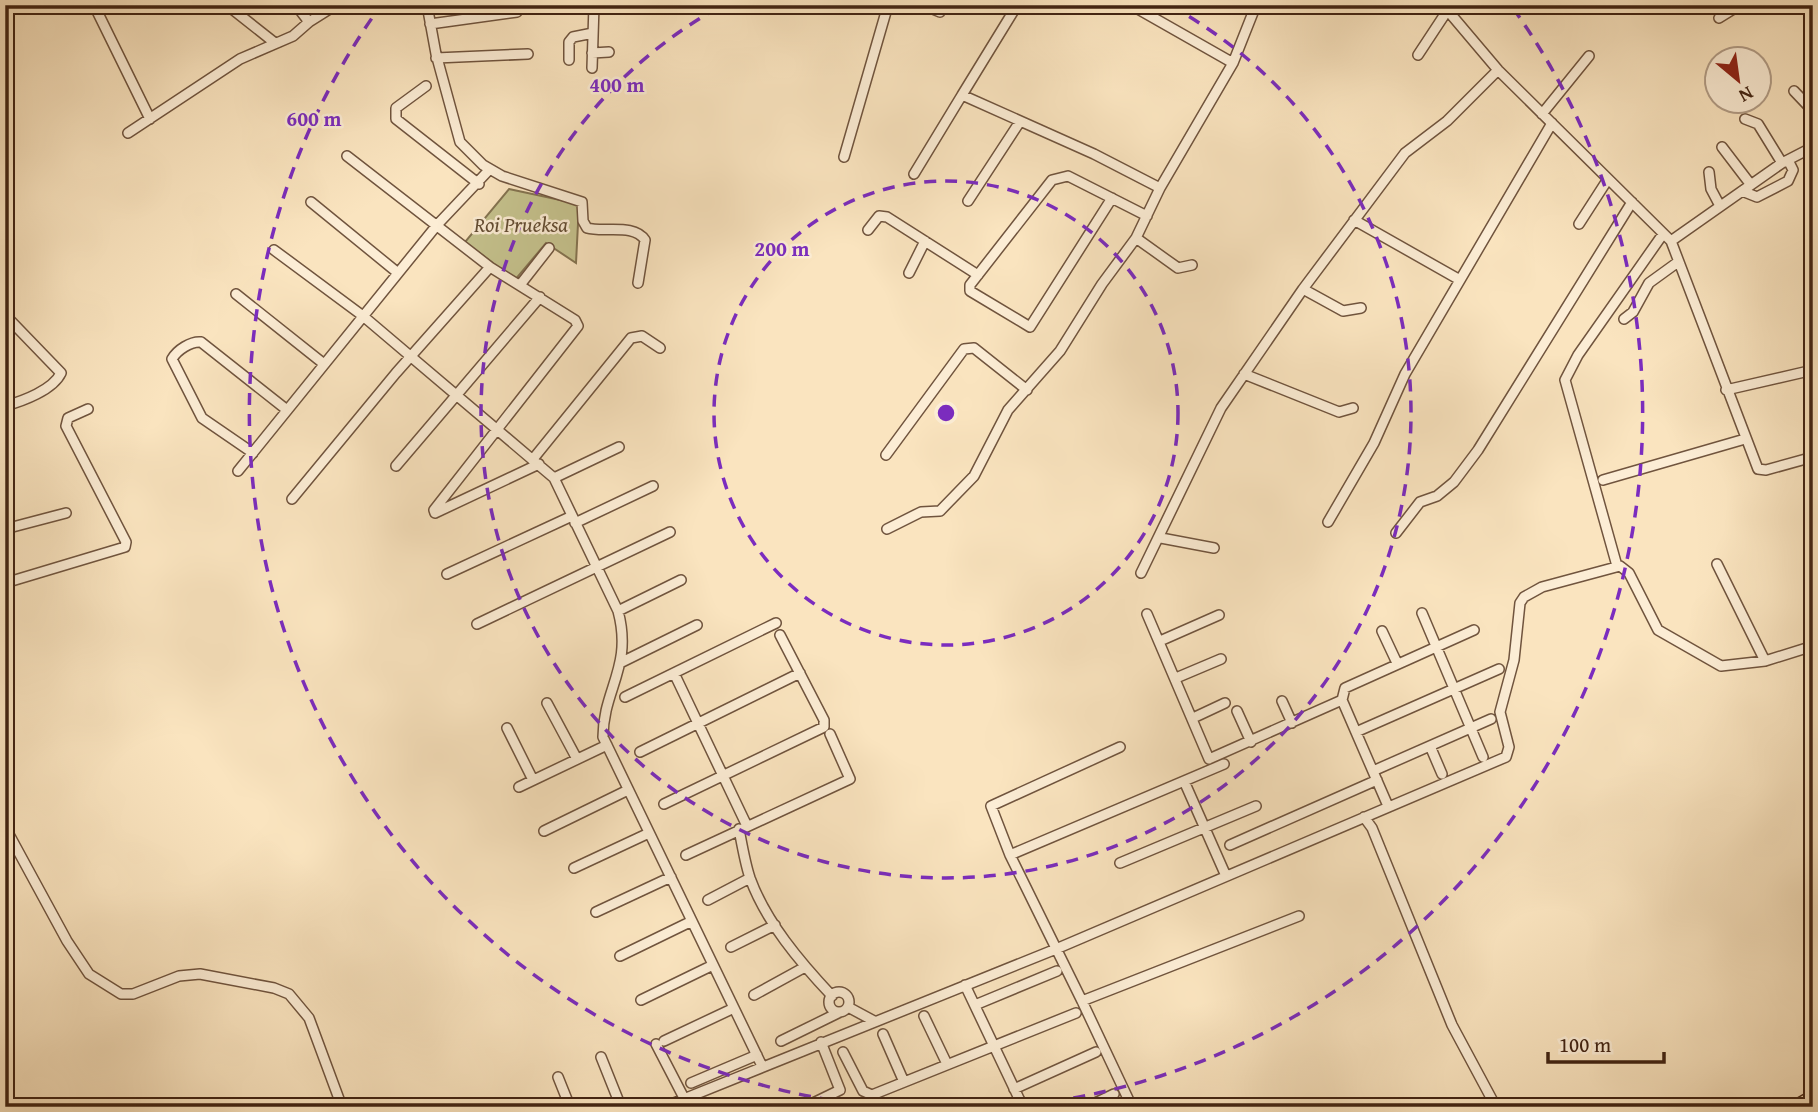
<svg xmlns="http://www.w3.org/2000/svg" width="1818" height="1112" font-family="'Gentium Book Plus',serif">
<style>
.green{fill:#c5c28d;stroke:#847350;stroke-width:2}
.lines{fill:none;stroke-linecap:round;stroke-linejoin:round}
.street-casing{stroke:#70543e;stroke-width:12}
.highway-casing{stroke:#422413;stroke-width:19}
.street{stroke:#fcedd5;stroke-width:9}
.highway{stroke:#fae4bf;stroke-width:16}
.ring{fill:none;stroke:#7b2cbf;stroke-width:3.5;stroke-dasharray:12 9}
.labels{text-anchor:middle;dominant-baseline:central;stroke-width:5;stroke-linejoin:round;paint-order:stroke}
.park-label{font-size:21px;font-style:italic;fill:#634c32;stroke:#fcedd5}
.centre{fill:#7b2cbf;stroke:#fcedd5;stroke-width:3.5}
.ring-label{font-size:21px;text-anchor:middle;font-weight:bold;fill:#7b2cbf;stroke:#fcedd5;stroke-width:5;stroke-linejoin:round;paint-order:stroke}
</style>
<rect width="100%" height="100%" fill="#fae4bf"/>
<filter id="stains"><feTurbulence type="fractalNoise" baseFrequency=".00286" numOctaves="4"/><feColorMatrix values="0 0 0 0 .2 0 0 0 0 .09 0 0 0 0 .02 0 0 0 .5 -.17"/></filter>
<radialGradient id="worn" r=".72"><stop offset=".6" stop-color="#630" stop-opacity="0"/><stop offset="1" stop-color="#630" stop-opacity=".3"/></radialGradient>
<path class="green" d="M509,189l70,15 -3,59 -30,-20 -31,37 -50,-38z"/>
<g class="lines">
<g class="street-casing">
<path id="street" d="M94,5l56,114
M227,5l48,38
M296,5l13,17 27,-17
M427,5l9,49 24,88 23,23 19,11 80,26 1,19 4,7c17,5 47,-5 58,12l-7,43
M923,5l17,7
M1131,5l102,58
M1443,5l55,65 173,171 87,228 8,1 47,-13
M1016,7l-54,88 132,59 66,34
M1719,18l21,-13
M430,24l87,-12
M592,53l17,-1
M1418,55l29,-44
M436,58l92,-4
M569,60v-18l4,-5 20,-4
M592,68l2,-63
M426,86l-30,22v11l83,65
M1794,91l19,20
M1542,114l47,-58
M1745,119l13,5 24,39
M128,133l112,-74 53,-23 16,-14
M1722,147l29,38
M347,156l143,111 85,53 3,6 -144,184 1,3 104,-49
M844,157l44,-152
M1709,172l2,17 9,17
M914,174l48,-79
M1742,191l15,6 31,-16 5,-11 -5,-10
M1112,198l-82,129 -60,-36v-6l82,-105 16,-4 79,40
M968,201l51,-78
M311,202l87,71
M1354,220l106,60
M1579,224l29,-45
M868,230l11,-14 8,1 91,58
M1136,238l42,30 14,-3
M1671,241l111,-78 31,-16
M274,250l89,66 191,162 64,133c15,56 -15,78 -15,126l159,329
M909,273l16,-32
M520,285l29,-37
M1303,289l40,22 18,-3
M236,294l88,70
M5,315l56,58c-8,17 -38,28 -56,33
M1624,319l9,-7 16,-29 29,-21
M1244,374l95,38 14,-4
M1726,390l87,-20
M5,421l3,4
M253,453l-51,-35 -30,-59c5,-9 19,-18 29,-17l86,68
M886,455l78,-106 10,-1 53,42
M533,459l98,-121 11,-2 18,12
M396,466l144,-169
M238,471l199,-246 53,-56
M554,478l65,-31
M1603,480l142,-41
M292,499l104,-126 94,-106
M1328,522l46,-79 31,-69 147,-251
M575,523l78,-37
M5,529l61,-16
M887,529l34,-17 19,-1 34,-35 34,-66 52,-59 42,-67 34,-46 24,-50 73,-125 23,-58
M1396,533l24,-31 17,-6 17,-14 24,-32 154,-248
M1161,538l53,10
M1717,564l48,97
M1617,566l-52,-186 13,-25 85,-121
M1141,573l80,-165 82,-119 102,-136 42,-32 51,-51
M447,574l125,-58
M5,583l120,-36 1,-5 -60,-116 2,-8 20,-9
M618,611l63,-31
M1422,613l61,144
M1147,614l62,145 133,-59
M477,624l193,-92
M1382,631l15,32
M1160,641l59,-26
M622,662l75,-37
M674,673l73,153
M1176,678l45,-19
M625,697l151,-74
M1282,701l10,22
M547,703l30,56
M1237,711l14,31
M1193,718l32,-15
M507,728l26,52
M1356,732l143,-63
M1430,746l12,28
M1120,747l-129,59 19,49 72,146 217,-85
M640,752l160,-79
M1373,771l118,-52
M1184,781l42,95
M519,787l88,-42
M664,804l160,-77v-7l-44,-85
M1388,806l-46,-106 3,-12 129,-58
M1364,817l8,11 80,197 44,82
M5,827l62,114 22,33 32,20h12l46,-18 21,-2 74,14 15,6 20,24 33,89
M739,829c3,16 6,34 11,49 16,44 50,84 82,118
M544,831l84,-41
M1230,845l147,-65
M686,855l164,-76 -20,-45
M1010,855l214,-91
M1120,863l136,-57
M574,868l75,-35
M708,900l42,-22
M596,912l75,-35
M731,947l44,-22
M620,956l72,-35
M965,985l58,122
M829 1002a10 10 0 1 1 20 0a10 10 0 1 1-20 0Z
M754,995l51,-28
M641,1000l72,-35
M1082,1001l50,106
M975,1005l82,-34
M848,1007l26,14
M924,1016l23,48
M883,1034l21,48
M664,1041l70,-33
M781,1041l59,-29
M656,1044l28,54
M843,1052l20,39 9,4 204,-82
M601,1057l20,50
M558,1077l12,30
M691,1083l66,-28
M1014,1089l82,-37
M664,1107l392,-158 450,-192 3,-10 -9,-35 14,-52 6,-57 4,-6 18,-10 78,-21 9,7 29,57 63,36 44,-5 48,-15
M805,1107l35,-17 -19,-48
M1005,1107l15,-7
M1087,1107l27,-13"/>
</g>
<g class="highway-casing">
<path id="highway" d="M1799,1107l14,-8"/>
</g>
<use href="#street" class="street"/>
<use href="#highway" class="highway"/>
</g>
<g class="ring">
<circle cx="946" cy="413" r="232"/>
<path d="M1171 6A465 465 0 1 1 721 6"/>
<path d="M873 1106A697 697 0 0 1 379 8M1513 8A697 697 0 0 1 1019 1106"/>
</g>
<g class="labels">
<g class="park-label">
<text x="521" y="224">Roi Prueksa</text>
</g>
</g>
<circle cx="946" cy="413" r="10" class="centre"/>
<g class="ring-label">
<text x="617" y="92">400 m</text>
<text x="314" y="126">600 m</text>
<text x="782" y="256">200 m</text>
</g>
<rect width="1818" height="1112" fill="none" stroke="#fae4bf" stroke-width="28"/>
<rect x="7" y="7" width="1804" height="1098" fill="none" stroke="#422413" stroke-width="3.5"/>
<rect x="14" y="14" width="1790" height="1084" fill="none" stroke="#422413" stroke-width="2"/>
<g transform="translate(1738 80) rotate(151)"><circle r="33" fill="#fcedd5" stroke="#b29d87" stroke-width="2"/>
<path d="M0-5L12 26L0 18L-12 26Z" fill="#8f2418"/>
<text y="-10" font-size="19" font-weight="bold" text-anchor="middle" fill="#422413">N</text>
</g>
<path d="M1548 1052v10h116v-10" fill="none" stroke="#422413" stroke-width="3.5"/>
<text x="1559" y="1052" font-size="21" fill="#422413" stroke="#fcedd5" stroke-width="5" paint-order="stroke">100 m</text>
<rect width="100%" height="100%" filter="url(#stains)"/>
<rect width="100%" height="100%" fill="url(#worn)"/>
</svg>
